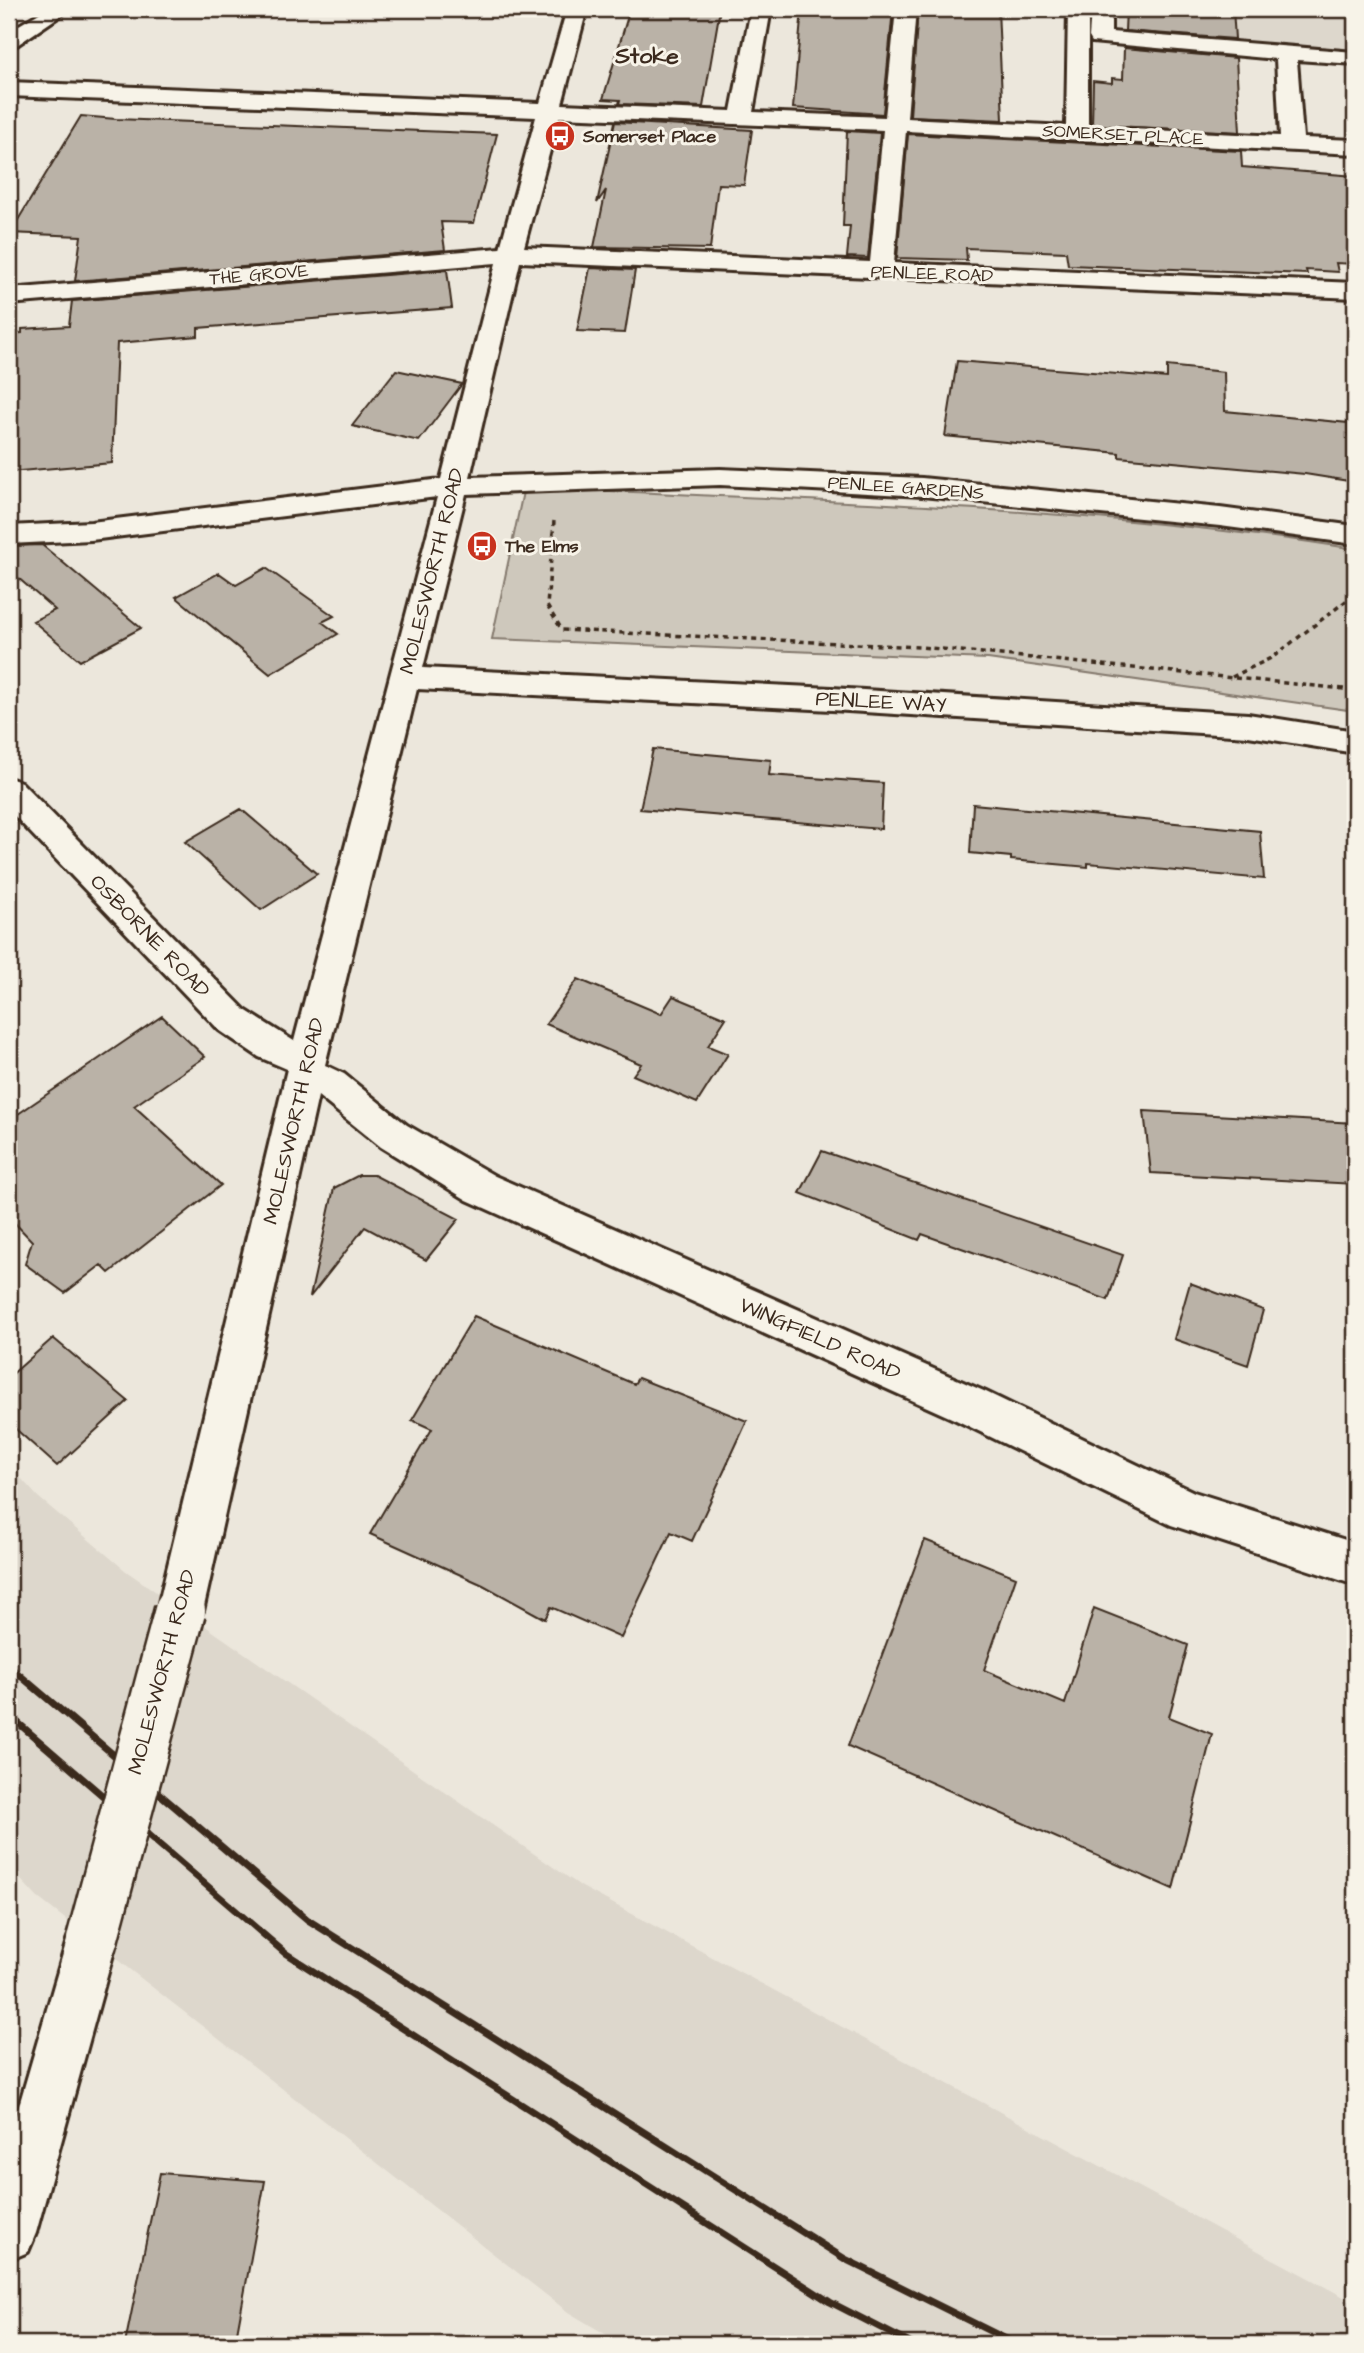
<svg xmlns="http://www.w3.org/2000/svg" width="1364" height="2353" font-family="'Architects Daughter',sans-serif">
<style>
.built{fill:#ddd7cc}
.green{fill:#cec8bc;stroke:#84796d;stroke-width:2}
.building{fill:#bab2a7;stroke:#3b2a1e;stroke-width:2}
.lines{fill:none;stroke-linecap:round;stroke-linejoin:round}
.minor-casing{stroke:#3b2a1e;stroke-width:6}
.path{stroke:#3b2a1e;stroke-width:3.5;stroke-dasharray:5 4.5;stroke-linecap:butt}
.minor{fill:#f7f3e8;fill-rule:evenodd}
.rail{stroke:#3b2a1e;stroke-width:7}
.minor-bridge-casing{stroke:#3b2a1e;stroke-width:55;stroke-linecap:butt}
.minor-bridge{stroke:#f7f3e8;stroke-width:50}
.labels{text-anchor:middle;dominant-baseline:central;stroke-width:6;stroke-linejoin:round;paint-order:stroke}
.far-street-label{font-size:18px;fill:#3b2a1e;stroke:#f7f3e8}
.far-poi-label{font-size:18px;font-weight:bold;fill:#3b2a1e;stroke:#f7f3e8;text-anchor:start}
.street-label{font-size:21px;fill:#3b2a1e;stroke:#f7f3e8}
.far-district-label{font-size:23px;font-weight:bold;fill:#3b2a1e;stroke:#f7f3e8}
</style>
<rect width="100%" height="100%" fill="#ece7dc"/>
<filter id="ink" filterUnits="userSpaceOnUse"><feTurbulence type="fractalNoise" baseFrequency=".0143" numOctaves="2"/><feDisplacementMap in="SourceGraphic" scale="14" xChannelSelector="R" yChannelSelector="G"/><feConvolveMatrix kernelMatrix="1 2 1 2 8 2 1 2 1" color-interpolation-filters="sRGB"/></filter>
<g filter="url(#ink)">
<path class="built" d="M1092,9h263v53l-264,-20z
M9,1465l29,32 88,74 456,316 773,416v41h-733l-54,-32 -531,-415 -28,-30z"/>
<path class="green" d="M524,487c277,14 557,18 831,62v162l-367,-52 -496,-20z"/>
<path class="building" d="M630,9h90l-17,98 -84,-3 1,-4 -17,-1z
M802,9h91l-10,105 -90,-6z
M918,9h80l5,111 -93,-4z
M1126,9h107l2,30 -110,-8z
M1124,48l112,10 4,74 -148,-7 1,-44 19,2v-5l11,1z
M81,116l35,3 381,15 -23,89 -33,-1 4,28 -370,31 6,-45 -71,-3z
M615,122l137,8 -8,55 -26,-1 -8,65 -116,-2 12,-57 -9,13z
M847,131l33,2 -12,125 -21,-1 3,-31h-7z
M908,134l333,17 1,16 113,9v88l-19,-1 2,9 -32,-2 1,4 -239,-9 -2,-13 -100,-4 1,12 -70,-2z
M590,268l45,2 -10,63 -48,-2z
M447,270l5,38 -254,20v8l-81,7 -5,120 -103,9v-138l13,-1v-4l47,-3 3,-25z
M957,361l210,17v-12l57,6 1,39 123,12v13l7,1v45l-50,-8 -186,-17v-4l-174,-17z
M396,370l66,14 -43,57 -67,-15z
M42,545l99,83 -61,33 -47,-40 22,-11 -46,-40v-24z
M266,568l68,48 -12,6 16,12 -68,40 -94,-77 43,-24 17,12z
M653,749l118,11 -2,15 114,8 -2,46 -241,-20z
M973,804l287,27 4,48 -176,-16v4l-77,-7v-3l-41,-4z
M241,809l76,65 -56,36 -76,-68z
M578,979l83,35 12,-18 53,22 -18,28 20,8 -31,49 -64,-28 8,-11 -95,-40z
M162,1016l43,41 -71,49 87,79 -112,88 -8,-8 -36,28 -40,-29 7,-23 -23,-24v-87l8,-6 1,-10z
M1144,1111l211,12v61l-204,-11z
M822,1151l301,104 -15,45 -186,-66 -3,6 -119,-47z
M359,1175h15l85,44 -33,41 -61,-33 -55,70 24,-109z
M1190,1283l73,27 -15,55 -74,-26z
M474,1316l160,68 4,-6 109,43 -55,120 -21,-9 -50,106 -70,-31 -6,12 -62,-34 -113,-51 62,-105 -20,-9z
M53,1338l75,63 -71,65 -48,-43v-46z
M925,1540l91,37 -32,93 81,34 29,-96 94,37 -19,72 43,17 -39,155 -325,-143z
M160,2173l105,8 -30,163h-110z"/>
<g class="lines">
<g class="minor-casing">
<path id="minor" d="M46,9h24l-53,36 -8,1v-15z
M567,9h20l-25,95 169,7 20,-102h20l-18,103 132,5 11,-108h20l-9,109 159,8 2,-117h20v118l192,9 -4,-77 -184,-17 -3,-5 2,-28h20v23l244,20v12l-58,-4 6,78 52,2v14l-449,-23 -12,132 461,20v15l-835,-36 -50,215 250,-8 202,9 298,30 135,18v18l-135,-18 -298,-30 -202,-11 -254,9 -43,174 409,20 416,26 107,17v22l-107,-17 -416,-26 -415,-21 -92,376 19,9 63,51 88,51 491,216 208,100 161,51v42l-184,-60 -215,-105 -489,-220 -86,-53 -63,-51 -115,515 -7,16 -16,6 -16,-6 -7,-16 130,-542 -28,-12 -40,-27 -210,-220v-32l12,4 224,228 49,31 143,-544 -346,43 -82,4v-18l82,-4 350,-43 55,-216 -487,41v-15l491,-41 36,-131 -527,-21v-14l531,21zM559,117l324,13 -13,132 -346,-15z
M92,1915l18,7 7,18 -81,293 -8,19 -19,8v-120l58,-200 7,-18z"/>
</g>
<path class="path" d="M554,521l-7,85 15,24 359,17 434,43
M1232,677l41,-20 82,-63"/>
<use href="#minor" class="minor"/>
<path class="rail" d="M9,1666l299,254 537,339 171,85
M9,1715l276,238 545,349 82,42"/>
<g class="minor-bridge-casing">
<path id="minor-bridge" d="M92,1940l88,-329"/>
</g>
<use href="#minor-bridge" class="minor-bridge"/>
</g>
</g>
<defs>
<g id="bus-disc" transform="scale(1.575)"><circle r="9.5" fill="#c8321e" stroke="#f7f3e8"/><path d="M-5-6H5V4H4V6H2V4H-2V6H-4V4H-5ZM-3.5-4V0h7V-4ZM-3.5 1.2v1.5H-2V1.2ZM2 1.2v1.5H3.5V1.2Z" fill="#fff"/></g>
</defs>
<g fill-rule="evenodd">
<use href="#bus-disc" x="560" y="136"/>
<use href="#bus-disc" x="482" y="546"/>
</g>
<g class="labels">
<g class="far-street-label">
<text transform="translate(1123 135) rotate(3)">SOMERSET PLACE</text>
<text transform="translate(932 274) rotate(2)">PENLEE ROAD</text>
<text transform="translate(259 275) rotate(-5)">THE GROVE</text>
<text transform="translate(906 488) rotate(4)">PENLEE GARDENS</text>
</g>
<g class="far-poi-label">
<text x="583" y="136">Somerset Place</text>
<text x="505" y="546">The Elms</text>
</g>
<g class="street-label">
<text transform="translate(432 571) rotate(-76)">MOLESWORTH ROAD</text>
<text transform="translate(881 702) rotate(3)">PENLEE WAY</text>
<text transform="translate(150 936) rotate(46)">OSBORNE ROAD</text>
<text transform="translate(294 1121) rotate(-77)">MOLESWORTH ROAD</text>
<text transform="translate(820 1339) rotate(24)">WINGFIELD ROAD</text>
<text transform="translate(162 1672) rotate(-75)">MOLESWORTH ROAD</text>
</g>
<g class="far-district-label">
<text x="647" y="56">Stoke</text>
</g>
</g>
<rect width="1364" height="2353" fill="none" stroke="#f7f3e8" stroke-width="35"/>
<rect x="18" y="18" width="1329" height="2318" fill="none" stroke="#3b2a1e" stroke-width="2.5" filter="url(#ink)"/>
</svg>
